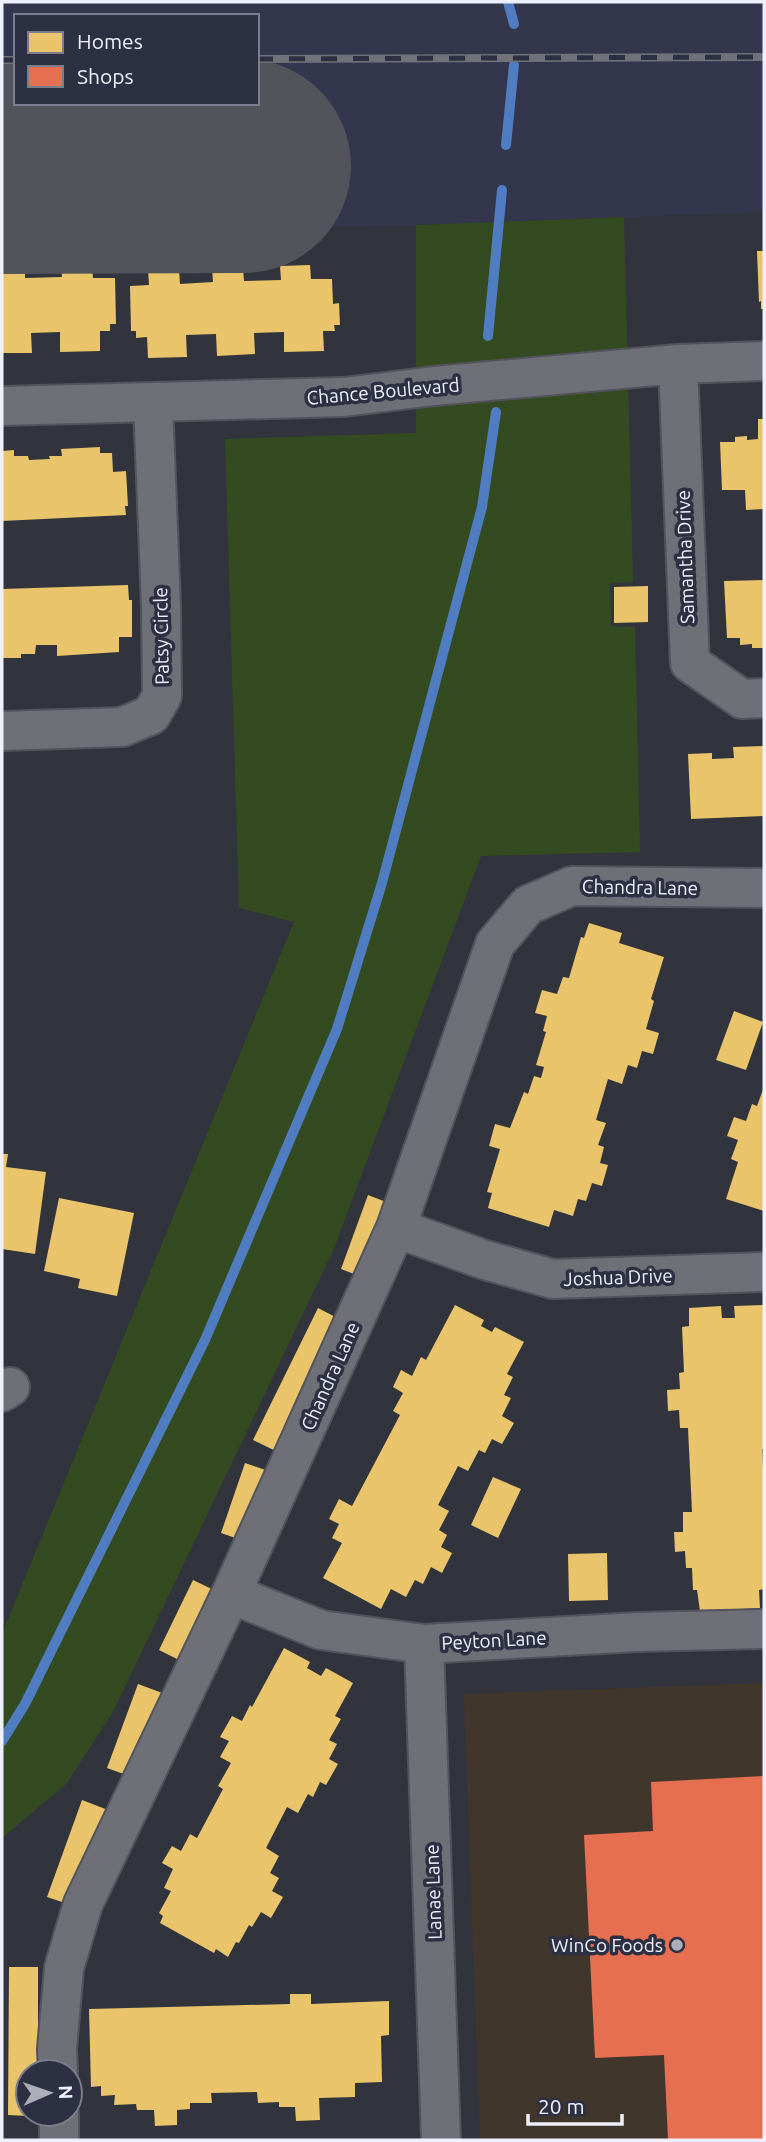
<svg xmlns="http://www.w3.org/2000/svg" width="766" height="2142" font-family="Ubuntu,sans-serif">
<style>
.commercial{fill:#41362b}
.built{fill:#34364d;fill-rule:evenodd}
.green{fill:#344b21}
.homes{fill:#e9c46a}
.shops{fill:#e76f51}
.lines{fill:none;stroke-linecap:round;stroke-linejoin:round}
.stream{stroke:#507dc1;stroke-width:10}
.runway{stroke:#52535b;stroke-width:214}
.street-casing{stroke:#52535c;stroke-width:42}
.street{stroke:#6e6f77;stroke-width:38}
.rail-casing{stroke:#717279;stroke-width:8}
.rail{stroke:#2d3042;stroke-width:5;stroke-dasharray:16;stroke-linecap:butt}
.poi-dot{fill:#adaeba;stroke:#2d3042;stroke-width:2.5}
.labels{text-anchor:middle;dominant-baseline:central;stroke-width:7;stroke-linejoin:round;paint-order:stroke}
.street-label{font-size:19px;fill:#eff0fd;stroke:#2d3042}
.poi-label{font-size:19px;fill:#eff0fd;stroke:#2d3042;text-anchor:end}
</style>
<rect width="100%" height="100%" fill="#32343d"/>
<path class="commercial" d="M764,1683v457h-284l-16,-446z"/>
<path class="built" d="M2,2h762v210l-348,13 -414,10zM16,16h241v87h-241z"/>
<path class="green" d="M624,217l9,365 -23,1 1,43 24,1 5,225 -159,4 -148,395 -220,461 -47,72 -64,54v-204l292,-712 -55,-14 -14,-469 191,-6v-208z"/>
<path class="homes" d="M757,251h7v58h-3v-8l-2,1z
M92,264l1,14h22l1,46h-6v7h-10v20l-40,1v-20l-29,1 1,20h-30v-86l23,-1v12l37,-1 -1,-12z
M310,265l1,14h21l1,25 6,-1 1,22h-6l1,6h-12l1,20 -40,1v-20l-30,1 1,21 -38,2 -1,-22 -30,1 1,22 -39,1 -1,-21 -11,1v-7h-5l-1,-45 19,-1 -1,-15 31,-1 1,15 33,-2 -1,-13 31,-1 1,13 37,-1 -1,-14z
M758,419h6v90l-18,1 -1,-20h-23l-2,-48h15v-5l12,-1v4l11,-1z
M100,447v6h12l1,19 13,-1 2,35h-3l1,9 -124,6v-70l12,-1v6h14l1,4 21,-1 -1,-3h13l-1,-7z
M764,580v68h-12v-4l-12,1v-7h-13l-3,-57z
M128,585l1,15h3v37h-13v15l-62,4v-11h-21l-1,9h-14v4h-19v-69z
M648,586v36l-34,1v-36z
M764,746v70l-73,3 -3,-65 24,-1v6l22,-1 -1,-11z
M589,923l33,10 -3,10 45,14 -13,42 3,2 -8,28 13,4 -6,21 -11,-3 -5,17 -9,-3 -6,19 -14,-5 -12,41 10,3 -8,22 6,2 -4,16 8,2 -6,21 -10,-3 -6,18 -8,-2 -5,17 -19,-6 -5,17 -61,-19 4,-15 -5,-1 13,-43 -11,-3 6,-22 15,4 14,-36 4,2 6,-18 7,2 3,-11 -8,-2 10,-33 -3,-1 4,-15 -12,-3 7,-23 15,4 6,-17 6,1 12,-41 3,1z
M734,1011l29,11 -17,48 -30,-10z
M764,1087v124l-38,-12 12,-37 -7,-3 7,-19 -11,-4 7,-19 12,4 6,-17 5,2z
M2,1154h6l-2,13 40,5 -11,82 -33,-5z
M368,1195l26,10 -27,74 -26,-10z
M59,1198l75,15 -17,83 -39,-8 2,-9 -36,-8z
M455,1305l29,15 -3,6 11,6 3,-5 29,15 -17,32 6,3 -9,18 7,3 -9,18 12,7 -12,21 -10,-5 -7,14 -6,-3 -11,21 -10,-5 -20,39 11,6 -10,19 8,5 -6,12 11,6 -10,20 -11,-6 -8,17 -8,-4 -9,17 -15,-8 -10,20 -58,-31 19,-35 -10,-5 7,-14 -10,-5 10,-20 13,7 48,-91 -7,-4 10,-18 -10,-6 8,-17 11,6 9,-19 5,3z
M764,1305v144h-2l2,40v100l-5,1 1,18 -60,3 -3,-21h-4l-1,-22h-6l-1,-17 -10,1 -1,-20h9v-20h9l-4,-84h-8l-1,-18 -11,1 -1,-21 13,-1 -1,-16 5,-1 -2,-45 7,-1v-18l32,-2 1,12h13l-1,-12z
M318,1308l33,17 -65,131 -33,-16z
M245,1463l26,9 -24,70 -26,-9z
M493,1477l28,12 -23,49 -27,-13z
M607,1553l1,47 -39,1 -1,-47z
M193,1580l25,12 -33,71 -26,-13z
M284,1648l26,14 -3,6 14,8 5,-8 27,15 -18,33 6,3 -12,21 8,4 -8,15 9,5 -12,21 -6,-3 -7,15 -5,-3 -10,19 -11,-6 -21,41 13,8 -9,17 9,5 -7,13 11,6 -12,21 -10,-6 -9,15 -3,-2 -10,18 -3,-1 -8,15 -12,-8 -2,4 -54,-30 3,-7 -4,-3 12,-22 -7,-3 9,-19 -11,-6 10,-17 9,5 9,-17 7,4 26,-49 -5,-3 13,-23 -11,-6 9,-16 -9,-4 12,-21 10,5 8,-16 2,2z
M138,1684l27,10 -30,84 -28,-10z
M82,1800l26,10 -34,96 -27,-9z
M9,1967h29v105h-10v44l-20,-1z
M290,1994h21v10l78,-3v34l-8,1 1,46 -27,1v14l-36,1 1,22 -24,1 -1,-14h-16v-5l-21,1 -1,-11 -46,1 1,10h-22v6l-13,1v15l-22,1 -1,-16h-17l-1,-6 -22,1 1,-10 -14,1v-10l-10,1 -2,-78 201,-5z"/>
<path class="shops" d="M764,1776v364h-96l-4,-85 -69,3 -11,-223 69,-4 -2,-49z"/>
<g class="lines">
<path class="stream" d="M508,2l6,22
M506,145l8,-80
M488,336l14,-146
M2,1741l23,-37 180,-364 132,-311 45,-146 100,-376 14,-95"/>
<path class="runway" d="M2,167l242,-1"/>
<g class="street-casing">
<path id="street" d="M678,364l12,299 52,36 22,-1
M2,406l342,-9 90,-11 244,-22 86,-3
M2,731l120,-4 29,-12 11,-19 -1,-90 -8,-204
M396,1228l89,32 68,19 211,-7
M2,1392l8,-5
M231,1594l90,36 103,14 214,-12 126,-3
M424,1644l17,496
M58,2072l-1,-23 7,-81 19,-64 148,-310 165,-366 99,-284 33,-39 44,-19 192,2
M59,2114v26"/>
</g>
<use href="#street" class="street"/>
<g class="rail-casing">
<path id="rail" d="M257,59l507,-2
M2,60h14"/>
</g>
<use href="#rail" class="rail"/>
</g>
<circle class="poi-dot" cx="677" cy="1945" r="7"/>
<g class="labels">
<g class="street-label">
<text transform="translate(383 391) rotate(-5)">Chance Boulevard</text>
<text transform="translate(685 557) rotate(-92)">Samantha Drive</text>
<text transform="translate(161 636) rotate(-91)">Patsy Circle</text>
<text transform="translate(640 887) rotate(1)">Chandra Lane</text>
<text transform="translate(618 1277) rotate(-2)">Joshua Drive</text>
<text transform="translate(330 1376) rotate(-66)">Chandra Lane</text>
<text transform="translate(494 1640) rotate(-3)">Peyton Lane</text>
<text transform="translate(433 1892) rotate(-92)">Lanae Lane</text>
</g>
<g class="poi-label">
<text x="663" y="1945">WinCo Foods</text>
</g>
</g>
<rect width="766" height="2142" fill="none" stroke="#eff0fd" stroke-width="7"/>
<rect x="14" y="14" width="245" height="91" fill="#2d3042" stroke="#7b7d8d" stroke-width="2"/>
<rect x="28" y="32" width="35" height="21" fill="#e9c46a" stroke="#7b7d8d" stroke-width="2"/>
<text x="77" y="49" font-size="21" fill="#eff0fd">Homes</text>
<rect x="28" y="66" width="35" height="21" fill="#e76f51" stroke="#7b7d8d" stroke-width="2"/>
<text x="77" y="84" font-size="21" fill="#eff0fd">Shops</text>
<g transform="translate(49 2093) rotate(88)"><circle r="33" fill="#2d3042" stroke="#7b7d8d" stroke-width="2"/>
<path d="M0-5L12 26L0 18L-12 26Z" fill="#adaeba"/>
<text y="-10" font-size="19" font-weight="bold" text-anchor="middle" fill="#eff0fd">N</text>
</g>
<path d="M528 2114v10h94v-10" fill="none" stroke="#eff0fd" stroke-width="3.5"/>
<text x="538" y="2114" font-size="21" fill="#eff0fd" stroke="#2d3042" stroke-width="5" paint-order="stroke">20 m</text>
</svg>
